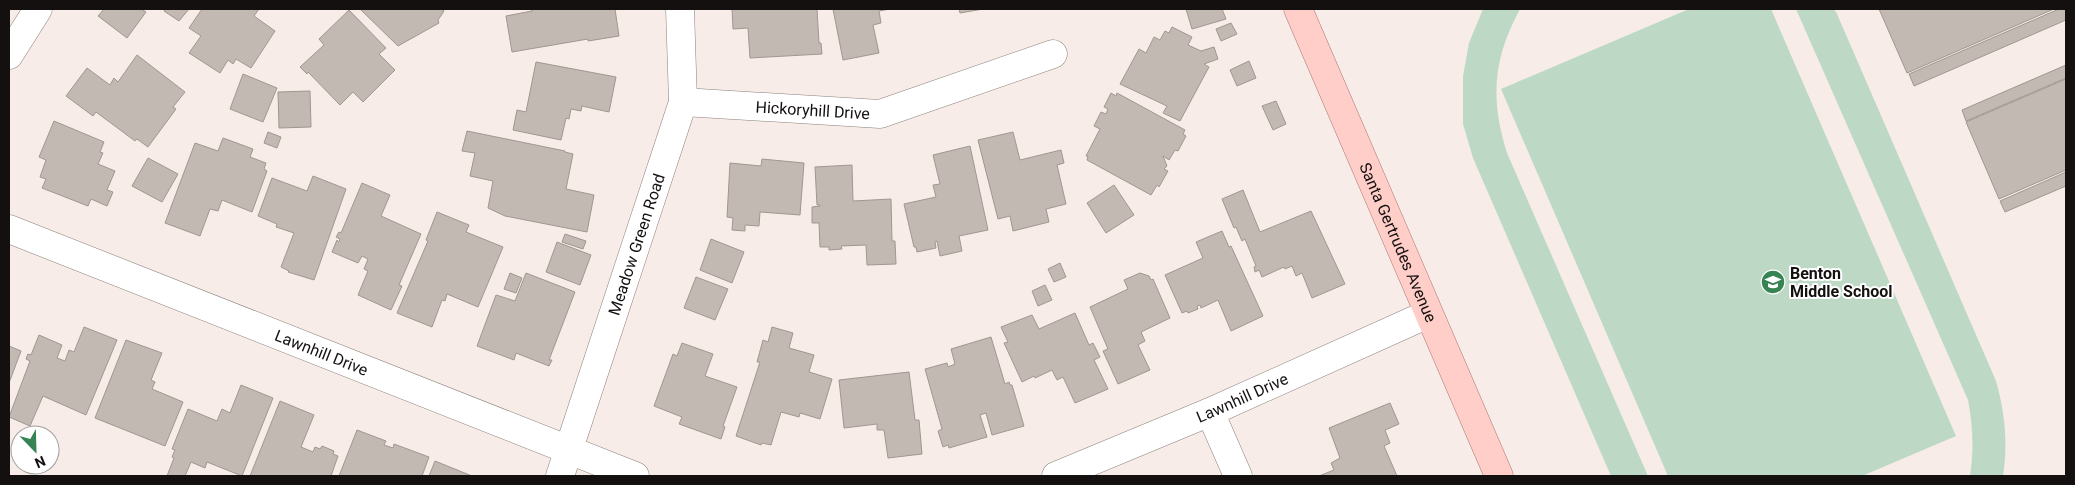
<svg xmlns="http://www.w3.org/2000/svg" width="2075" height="485" font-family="Roboto,sans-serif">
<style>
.green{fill:#bdd9c5}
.building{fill:#c3b9b3;stroke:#a09791}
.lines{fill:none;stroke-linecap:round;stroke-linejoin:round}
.minor-casing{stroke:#8c827d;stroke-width:29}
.major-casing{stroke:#ad7770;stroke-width:29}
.minor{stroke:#fff;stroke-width:28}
.major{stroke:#ffcec8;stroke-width:28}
.labels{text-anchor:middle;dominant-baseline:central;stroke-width:4;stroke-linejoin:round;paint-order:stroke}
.street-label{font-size:16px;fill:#14100f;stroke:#fff}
.poi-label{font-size:16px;font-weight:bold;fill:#14100f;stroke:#fff;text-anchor:start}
</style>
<rect width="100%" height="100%" fill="#f7ece7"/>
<path class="green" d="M1483,9h37c-27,50 -30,90 -13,144l141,323h-37l-138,-318 -10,-34v-48l6,-33z
M1689,9h82l185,427 -94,40h-194l-167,-387z
M1796,9h38l3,5 159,367c9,32 12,63 7,95h-33c4,-26 3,-50 -2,-76z"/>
<path class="building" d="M104,9h37l5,3 -19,26 -29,-22z
M165,9h24l-10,12 -15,-10z
M202,9h57l-5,7 21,15 -24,37 -15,-9 -3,5 -5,-4 -8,13 -31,-20 12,-17 -12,-8z
M360,9h82l2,2 -6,9 1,3 -41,23z
M531,9h84l4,27 -31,5v-2l-76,13 -6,-36 26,-5z
M732,9h85l2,34h2l1,11 -72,4 -2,-30 -15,1z
M833,9h57l-11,2 2,12 -8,2 6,28 -36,7z
M959,9h24l-23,4z
M1186,9h36l4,10 -34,10z
M1879,9h175l-147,64z
M2059,9h7v11l-152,66 -5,-12z
M349,10l37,38 -7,6 16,16 -32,32 -10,-10 -13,13 -32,-33 -1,2 -7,-7 24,-22 -5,-6z
M1231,23l6,11 -16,7 -5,-12z
M1172,27l20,10 -4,8 13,6 13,-4 4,12 -14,5 5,3 -29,54 -17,-8 4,-7 -47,-22 19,-35 7,4 8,-16 6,3 5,-9 4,2z
M137,55l48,37 -12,15 3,2 -28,38 -11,-8 -2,2 -39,-29 -3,4 -27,-20 21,-28 23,17 4,-7 4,4z
M1249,61l7,17 -19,8 -7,-16z
M536,62l80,15 -7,35 -27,-6 -1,5 -10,-2 -2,10 -3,-1 -5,22 -48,-10 4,-20 9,2z
M2066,65v13l-100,43 -4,-11z
M243,74l34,14 -14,34 -33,-13z
M2066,79v91l-67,29 -33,-77z
M310,91l1,36 -32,1 -1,-36z
M1111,93l5,3 1,-3 68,37 -2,4 3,2 -8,15 -3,-1 -6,10 -6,-4 4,10 -3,3 4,2 -9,16 -2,-2 -6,10 -64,-35 1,-4h-2l14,-27 -6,-3 7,-14 5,2 2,-5 -4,-2z
M1276,101l10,23 -13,6 -11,-24z
M54,121l50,21 -4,10 3,1 -5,11 17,7 -8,19 6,2 -6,14 -16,-7 -3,7 -46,-18 4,-9 -6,-2 6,-17 -7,-3z
M467,131l98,20v1l8,2 -7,35 28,6 -7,37 -82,-16 -17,-8 5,-27 -23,-5 5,-23 -13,-2z
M268,132l13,5 -4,11 -13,-5z
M1013,132l7,28 41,-10 3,13 -7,2 9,39 -20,5 3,13 -36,9 -3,-15 -12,3 -20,-79z
M223,138l30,11 -3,8 16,6 -2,6 3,2 -15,41 -30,-12 -4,11 -8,-2 -10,27 -35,-13 30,-80 23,8z
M970,146l18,84 -29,6 3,15 -22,5 -3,-15 -2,1 1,6 -19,4 -1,-5h-2l-10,-43 32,-7 -3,-12 7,-1 -7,-29z
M148,158l30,16 -16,28 -30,-16z
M762,159l42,4 -4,52 -40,-3 -1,14 -14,-1v6l-13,-1 1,-12 -6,-1 3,-54 31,3z
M852,165l1,36 38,-2 1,42h3l1,23 -29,1 -1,-20 -25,1 1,3 -13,1v-3h-9l-1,-24h-7v-16l8,-1v-1h-3l-2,-38z
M2066,172v14l-61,26 -5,-11z
M313,176l33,13 -32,91 -26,-8 1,-1 -8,-4 13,-34 -18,-6 1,-3 -19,-8 14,-38 35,13z
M362,183l28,12 -9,21 40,18 -22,51 3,1 -11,24 -33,-15 10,-24 -4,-2 4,-10 -6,-3 -4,7 -26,-11 5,-12 2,2 1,-3 -4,-2 3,-5 2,1z
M1114,185l20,30 -28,18 -19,-30z
M1243,190l17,42 51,-21 34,73 -33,14 -10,-25 -6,3 -4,-10 -7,3 -1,-2 -22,10 -3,-7 -4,2 -1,-5 2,-1 -11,-27 -3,2 -6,-14 -2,1 -12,-29z
M437,212l32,13 -3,7 37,15 -25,60 -31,-13 -2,7 -3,-1 -10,27 -35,-14 31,-72 -2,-1z
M1222,231l7,16 2,-1 32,70 -32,15 -13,-31 -17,8 -1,-3 -3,1 1,3 -10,4 -1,-2 -5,2 -17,-38 38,-17 -7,-16z
M565,234l21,7 -3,8 -21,-7z
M711,239l33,13 -12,31 -32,-13z
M557,242l34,13 -11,30 -34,-13z
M1060,263l6,14 -12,5 -6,-13z
M510,273l12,5 -6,15 -12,-4z
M526,273l49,19 -26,68h3l-3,6 -33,-13 -2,7 -37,-14 19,-51 19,6z
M1140,273l9,3 2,4 2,-1 17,39 -29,14 4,9 -7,4 12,25 -32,14 -15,-33 5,-2 -18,-42 38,-18 -4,-9z
M696,277l32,12 -13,31 -31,-12z
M1045,285l7,15 -14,6 -6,-15z
M1075,313l14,32 4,-2 7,14 -6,3 14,29 -33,14 -12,-26 -6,3 -5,-10 -17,8 -1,-2 -12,6 -18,-39 4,-1 -7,-15 31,-12 7,14z
M84,327l33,13 -31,75 -43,-19 -13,30 -21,-9 21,-56 -4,-2 2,-5 3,1 8,-20 23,10 -5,13 8,3 4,-11 5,2z
M772,327l21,6 -4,15 25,7 -5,17 23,7 -12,40 -20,-6 -1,4 -18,-5 -10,33 -9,-2 -1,2 -25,-9 24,-74h-3l6,-22 5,2z
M991,337l14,47 4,-2 1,3h2l12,41 -32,9 -6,-22 -6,2 7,22 -38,11 -1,-3 -5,2 -5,-16 4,-2 -17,-60 22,-6 1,4 7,-3 -4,-15z
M126,340l36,13 -11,27 4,2 -3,7 31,13 -18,44 -70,-28z
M682,343l31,11 -8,22 32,11 -14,39 2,1 -4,12 -42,-15 3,-7 -28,-11 19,-52 4,2z
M9,346l12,5 -12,32z
M909,372l6,48h4l3,34 -34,4 -4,-28h-7v-6l-33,4 -5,-48z
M241,385l32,13 -31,78 -35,-14 -2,6 -14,-6 -6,14h-18l7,-18 -2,-1 3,-7 -3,-1 16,-40 29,12 5,-12 8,4z
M280,401l34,14 -13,32 12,5 2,-5 5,2 2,-3 12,5 -1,3 5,2 -7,20h-81z
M1390,403l9,21 -14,6 5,13 -6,3 13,30h-78l15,-6 -3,-7 9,-5 -11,-30z
M357,430l29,11 -2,4 9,3 1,-4 35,13 -7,19h-83z
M435,461l37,15h-43z"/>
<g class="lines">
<g class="minor-casing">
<g id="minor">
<path d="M9,55l29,-46"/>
<path id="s1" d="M683,102l197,12 173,-60"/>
<path id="s2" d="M9,229l626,247"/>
<path d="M1210,412l28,64"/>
<path id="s3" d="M560,476l123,-374 -3,-93"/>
<path id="s4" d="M1056,476l154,-64 218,-98"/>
</g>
</g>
<g class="major-casing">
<g id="major">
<path id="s5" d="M1298,9l201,467"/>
</g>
</g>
<use href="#minor" class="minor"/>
<use href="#major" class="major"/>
</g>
<defs>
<g id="school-disc" transform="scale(1.25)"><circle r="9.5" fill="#368453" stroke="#fff"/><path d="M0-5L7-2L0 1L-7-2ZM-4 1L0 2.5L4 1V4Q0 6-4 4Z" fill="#fff"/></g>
</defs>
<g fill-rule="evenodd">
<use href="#school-disc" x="1773" y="282"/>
</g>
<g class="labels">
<g class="street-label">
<text stroke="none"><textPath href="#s1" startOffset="130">Hickoryhill Drive</textPath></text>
<text stroke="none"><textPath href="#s5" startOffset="254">Santa Gertrudes Avenue</textPath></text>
<text stroke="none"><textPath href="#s3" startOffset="244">Meadow Green Road</textPath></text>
<text stroke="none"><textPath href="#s2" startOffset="336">Lawnhill Drive</textPath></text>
<text stroke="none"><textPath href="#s4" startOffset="202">Lawnhill Drive</textPath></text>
</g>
<g class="poi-label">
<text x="1790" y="273">Benton<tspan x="1790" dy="18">Middle School</tspan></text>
</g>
</g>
<rect width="2075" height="485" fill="none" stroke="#14100f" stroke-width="20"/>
<g transform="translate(35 450) rotate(157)"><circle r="24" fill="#ffffff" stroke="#a19f9f"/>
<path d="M0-4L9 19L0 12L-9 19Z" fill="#368453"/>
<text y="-8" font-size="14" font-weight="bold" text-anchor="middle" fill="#14100f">N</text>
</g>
</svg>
